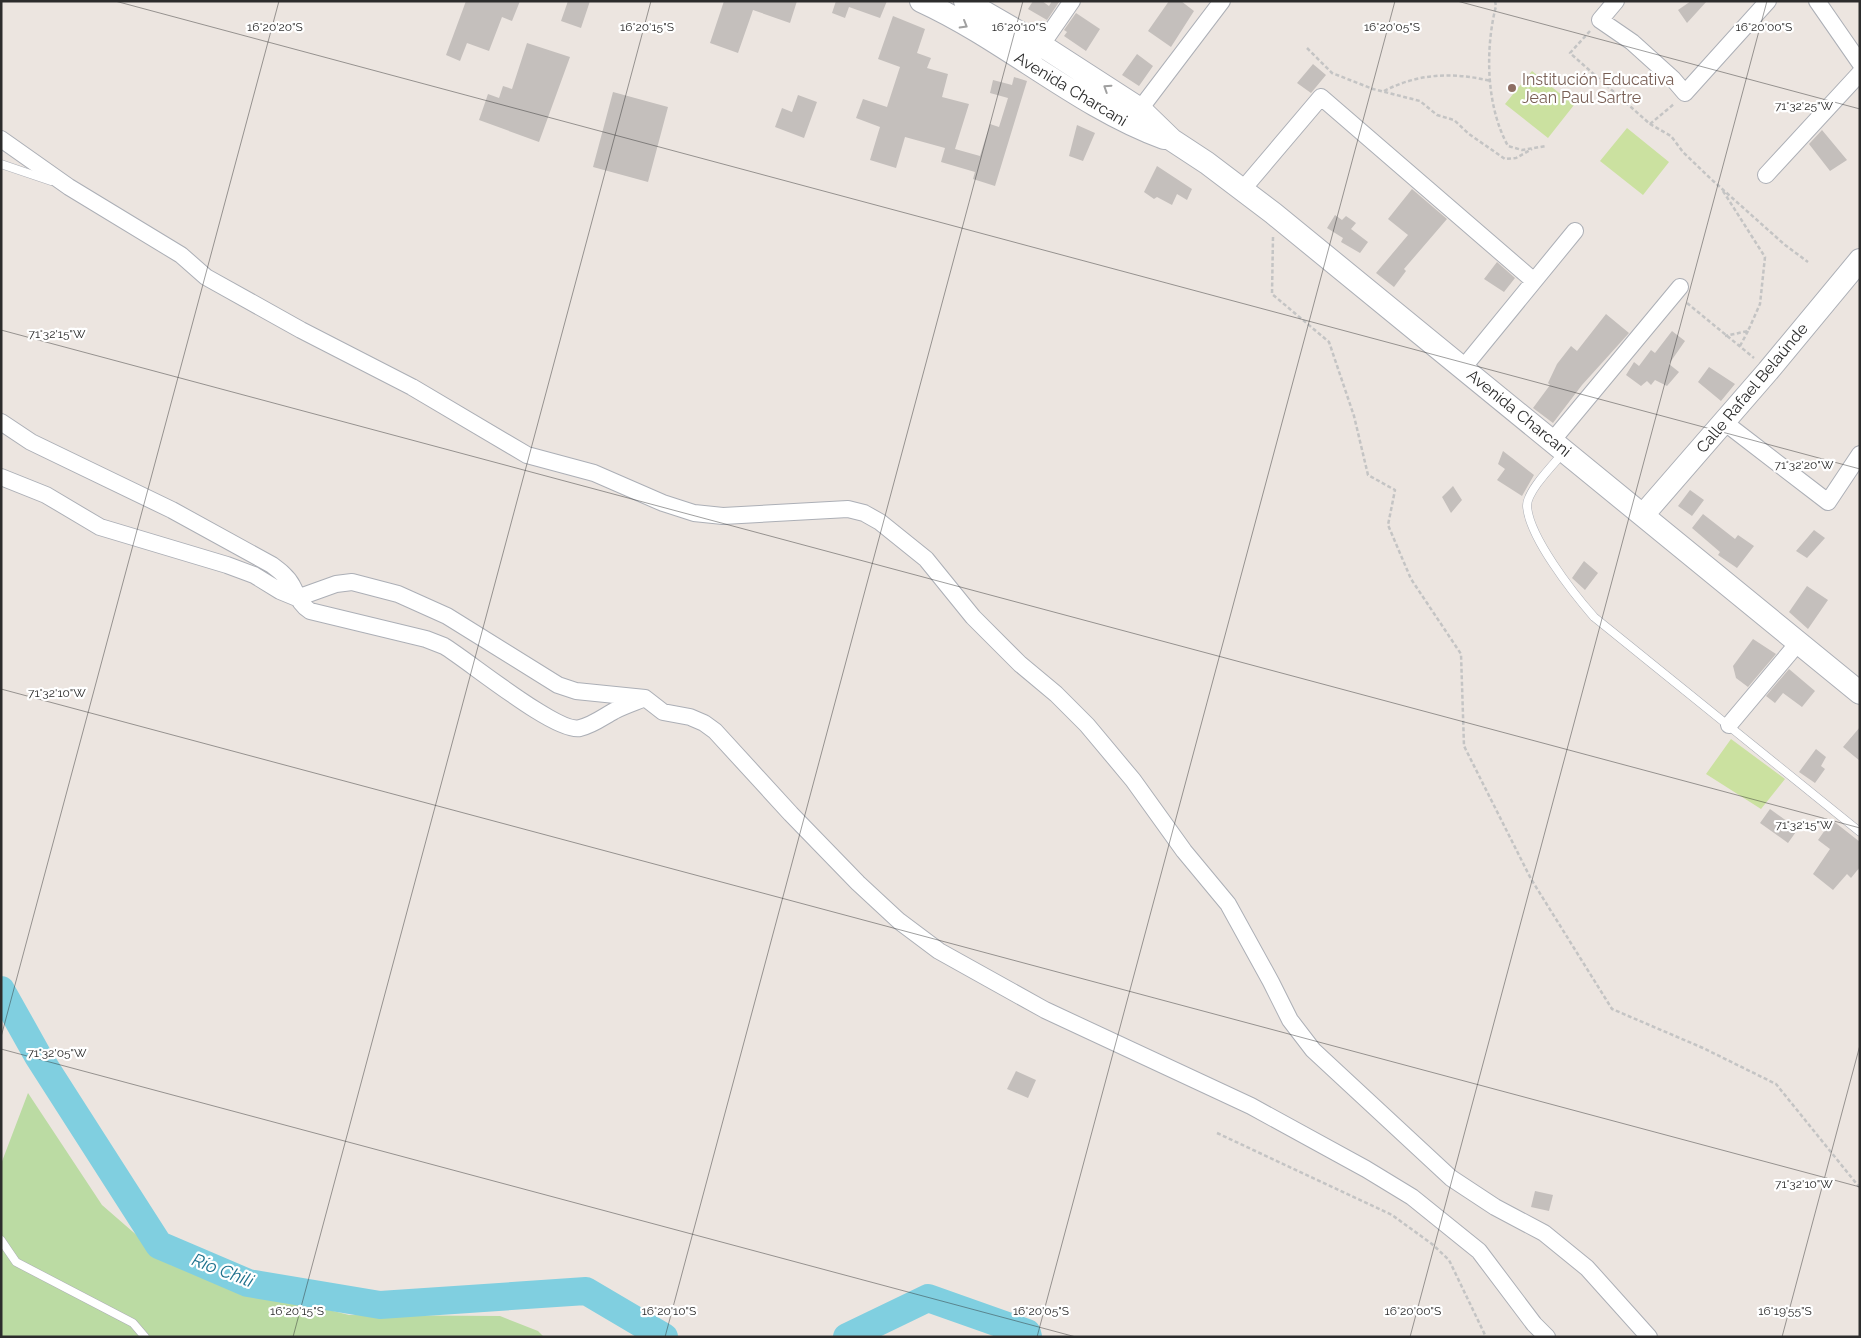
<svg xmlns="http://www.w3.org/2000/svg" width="1861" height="1338" font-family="Raleway,sans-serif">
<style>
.green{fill:#bbdba3}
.pitch{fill:#cbe1a0}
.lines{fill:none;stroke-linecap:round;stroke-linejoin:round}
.river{stroke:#80cfe0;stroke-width:28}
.building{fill:#c4bfbc}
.lane-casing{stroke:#acafb6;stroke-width:9}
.street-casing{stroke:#acafb6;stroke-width:18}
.secondary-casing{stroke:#acafb6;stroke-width:24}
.path{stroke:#c4c4c4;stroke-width:2.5;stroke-dasharray:4 2.5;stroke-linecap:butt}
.lane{stroke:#fff;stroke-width:8}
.street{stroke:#fff;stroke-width:16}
.secondary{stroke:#fff;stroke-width:22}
.oneway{stroke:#a0a0a0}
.ticks{fill:none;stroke:#2c2c2c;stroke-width:1;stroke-opacity:0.45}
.education-dot{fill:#8d6e63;stroke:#fff;stroke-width:2}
.labels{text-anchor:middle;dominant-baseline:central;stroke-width:4.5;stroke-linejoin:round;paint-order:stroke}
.education-label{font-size:16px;fill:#785e54;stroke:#fff;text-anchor:start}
.street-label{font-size:16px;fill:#2c2c2c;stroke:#fff}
.water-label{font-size:18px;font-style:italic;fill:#1e718d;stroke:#fff}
.ticks-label{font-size:12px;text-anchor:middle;fill:#2c2c2c;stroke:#fff;stroke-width:4.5;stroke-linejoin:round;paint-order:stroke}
</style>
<rect width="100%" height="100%" fill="#ece5e0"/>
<path class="green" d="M28,1093l74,112 69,60 83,26 95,24 151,1 38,15 6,6h-543v-173z"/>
<path class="pitch" d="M1532,71l42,34 -26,33 -43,-34z
M1627,128l42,34 -26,33 -43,-34z
M1731,739l54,40 -24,30 -55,-35z"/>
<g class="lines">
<path class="river" d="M1,990l37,66 121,189 89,38 132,22 206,-14 78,46
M847,1337l81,-39 99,35 1,4"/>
</g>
<path class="building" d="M466,1h54l-8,20 -10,-4 -13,34 -22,-8 -7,18 -14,-6z
M568,1h22l-9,27 -20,-7z
M724,1h73l-7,22 -37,-13 -15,43 -28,-10z
M836,1h51l-7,17 -31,-11 -4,11 -13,-5z
M1033,1h9l7,5 3,-5 7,1 -12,18 -19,-11z
M1169,1h12l13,10 -23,36 -23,-16z
M1691,1h16l-20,22 -9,-13z
M1076,13l24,16 -14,22 -22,-15 3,-4 -3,-2z
M893,16l32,13 -8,24 14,5 -4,10 21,6 -6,23 27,7 -14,45 25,7 10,-32 9,3 9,-29 -18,-5 3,-13 19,5 2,-8 13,4 -32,105 -22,-7 2,-7 -34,-10 4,-14 -40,-11 -9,31 -26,-8 10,-33 -24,-9 7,-19 24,8 13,-40 -22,-8z
M527,43l43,14 -31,85 -60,-22 9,-26 11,4 4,-12 9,3z
M1137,54l16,12 -14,20 -17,-11z
M1313,64l13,11 -15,18 -14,-10z
M613,92l55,15 -20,75 -55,-15z
M798,95l19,7 -13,36 -29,-11 7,-19 10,4z
M1077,125l18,8 -12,28 -14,-5z
M1822,130l25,30 -17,11 -21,-27z
M1157,166l35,23 -5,11 -10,-6 -5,11 -15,-8 -3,2 -10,-7z
M1412,189l35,30 -43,50 2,2 -12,16 -18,-14 32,-38 -20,-16z
M1335,215l7,5 4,-4 10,7 -5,6 17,13 -8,11 -19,-11 2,-4 -16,-10z
M1497,262l18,16 -11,14 -20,-13z
M1606,314l23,19 -47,52 -29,38 -20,-15 17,-23 -2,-2 9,-19 14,-18 6,5z
M1672,331l13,10 -16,23 10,8 -12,14 -12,-6 -4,5 -4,-4 -6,5 -15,-11 8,-13 5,4 12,-16 4,3z
M1709,367l26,17 -14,17 -23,-19z
M1503,451l31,24 -12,21 -25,-16 8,-11 -7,-5z
M1453,486l9,14 -11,13 -9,-16z
M1690,490l14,10 -12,16 -14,-10z
M1703,514l32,25 3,-4 16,11 -17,22 -19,-13 2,-3 -28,-24z
M1814,530l11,8 -18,20 -11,-7z
M1584,561l14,12 -13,17 -13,-12z
M1807,586l21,14 -20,29 -19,-17z
M1753,639l23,15 -28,33 -12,-9 -3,-12z
M1789,669l26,22 -13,16 -19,-14 -8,10 -9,-7z
M1860,727v34l-17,-14z
M1816,749l10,8 -5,9 4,3 -10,14 -16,-11z
M1770,809l28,20 -10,14 -28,-20z
M1832,820l28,22v25l-9,11 -4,-4 -14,16 -20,-16 17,-25 -12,-9z
M1016,1071l20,9 -8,18 -21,-9z
M1535,1191l18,4 -4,16 -18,-4z"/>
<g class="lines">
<g class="lane-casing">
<path id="lane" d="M1,164l50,17
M1563,453c-10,12 -36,38 -36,53 2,31 46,87 67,111l266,215
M1,1240l15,22 117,61 12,14"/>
</g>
<g class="street-casing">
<path id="street" d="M1616,1l-16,19 32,22 41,37 12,14 83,-92
M1817,1l43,62
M1036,53l36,-52
M1134,117l88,-116
M1,139l68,48 112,68 25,22 95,53 111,57 115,68 67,18 69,30 31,10 29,3 125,-7 16,4 16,9 46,37 47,58 47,47 36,30 31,31 46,55 51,71 44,53 43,78 19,38 23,30 138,128 44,29 49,26 43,35 62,69
M1766,175l94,-102
M1243,189l78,-92 213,184
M1463,368l112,-137
M1,422l30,20 141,68 100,55c8,6 16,12 20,20 6,11 7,19 18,26l116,28 18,7c25,15 113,88 136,82 13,-3 23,-11 34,-17 10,-5 19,-8 29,-12
M1724,422l104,80 32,-48
M1552,441l128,-154
M1,477l45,18 54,32 127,38 27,10 26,16 17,7 39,-14 16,-2 46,12 49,22 111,69 18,6 69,7 18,14 27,5 14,6 11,8 76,83 67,69 41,38 40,30 106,59 206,96 115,63 46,28 67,54 55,73 13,13
M1729,725l69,-82"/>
</g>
<g class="secondary-casing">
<path id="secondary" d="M921,1c85,39 156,105 243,137
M965,1l76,44 99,64 32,31 35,23 66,50 587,480
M1643,515l125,-144 92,-111"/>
</g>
<path class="path" d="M1495,1l1,5c-11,43 -10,100 12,140l14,4 24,-4
M1590,31l-20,22 80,71 21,12 12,16 28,27 74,66 23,17
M1307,48l25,25 41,16 47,12 17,14 17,5 15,14 36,25 11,-1 16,-9
M1384,91c35,-18 69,-19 107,-10
M1650,124l24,-20
M1723,191l42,66 -5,47 -12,27 -23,5
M1273,237l-1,57 57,48 25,74 14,59 27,15 -7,35 23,54 50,75 3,92 67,133 81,130 91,39 73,36 84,104
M1687,303l67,55
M1740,346l8,-15
M1217,1133l175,82 40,29 17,16 37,77"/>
<use href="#lane" class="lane"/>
<use href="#street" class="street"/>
<use href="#secondary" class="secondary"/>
</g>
<defs><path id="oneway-chevron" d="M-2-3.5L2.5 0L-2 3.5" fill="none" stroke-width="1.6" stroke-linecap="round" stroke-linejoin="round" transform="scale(1.25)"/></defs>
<g class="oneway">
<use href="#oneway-chevron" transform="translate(964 25) rotate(30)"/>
<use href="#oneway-chevron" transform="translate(1107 88) rotate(-147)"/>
</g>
<path class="ticks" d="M115,1l1745,468M1457,1l403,108M1,330l1859,498M1,689l1859,498M1,1037l278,-1036M1,1049l1075,288M293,1337l358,-1336M665,1337l358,-1336M1037,1337l358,-1336M1410,1337l357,-1336M1782,1337l78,-292"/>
<circle class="education-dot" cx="1512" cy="88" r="5"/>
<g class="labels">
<g class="education-label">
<text x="1522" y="79">Institución Educativa<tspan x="1522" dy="18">Jean Paul Sartre</tspan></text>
</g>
<g class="street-label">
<text transform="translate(1071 89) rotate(31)">Avenida Charcani</text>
<text transform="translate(1752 388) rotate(-50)">Calle Rafael Belaúnde</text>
<text transform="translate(1519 413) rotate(39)">Avenida Charcani</text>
</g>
<g class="water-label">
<text transform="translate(223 1270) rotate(21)">Río Chili</text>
</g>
</g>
<g class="ticks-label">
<text x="275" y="31">16°20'20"S</text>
<text x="647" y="31">16°20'15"S</text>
<text x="1019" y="31">16°20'10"S</text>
<text x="1392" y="31">16°20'05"S</text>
<text x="1764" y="31">16°20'00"S</text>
<text x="1804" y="110">71°32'25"W</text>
<text x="57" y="338">71°32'15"W</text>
<text x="1804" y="469">71°32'20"W</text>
<text x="57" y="697">71°32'10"W</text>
<text x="1804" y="829">71°32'15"W</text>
<text x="57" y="1057">71°32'05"W</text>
<text x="1804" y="1188">71°32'10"W</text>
<text x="297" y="1315">16°20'15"S</text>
<text x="669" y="1315">16°20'10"S</text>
<text x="1041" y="1315">16°20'05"S</text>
<text x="1413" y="1315">16°20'00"S</text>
<text x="1785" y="1315">16°19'55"S</text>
</g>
<rect width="1861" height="1338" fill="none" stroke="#2c2c2c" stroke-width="5"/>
</svg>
